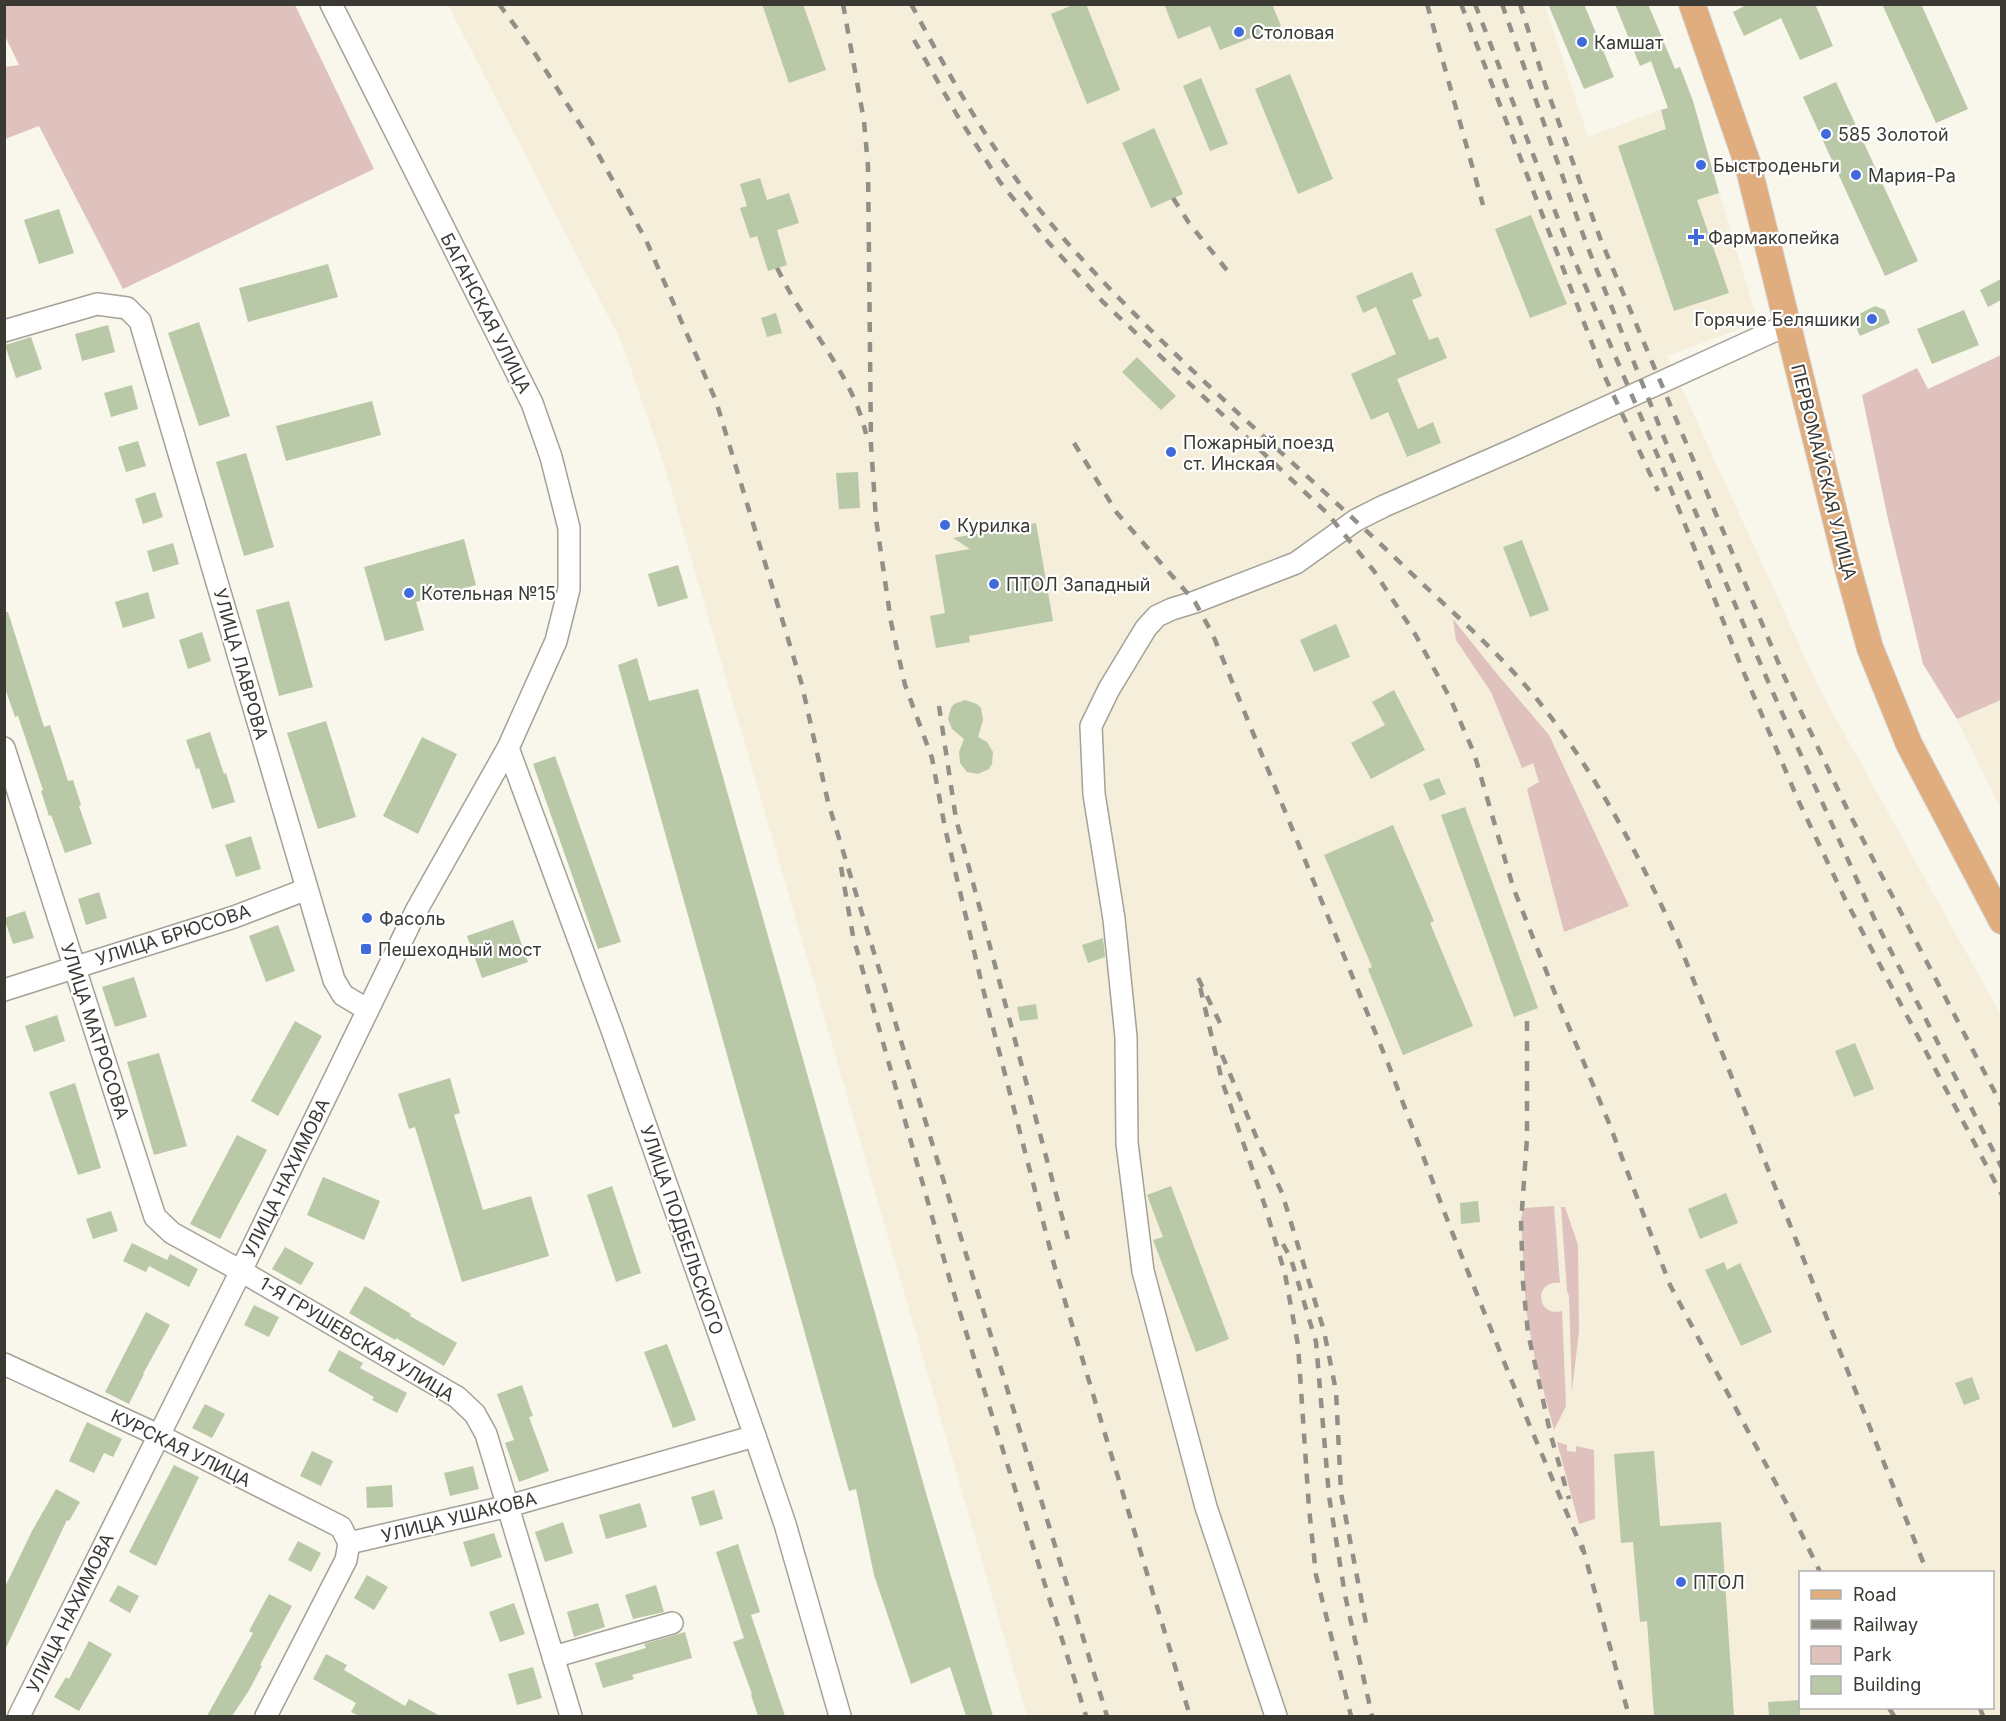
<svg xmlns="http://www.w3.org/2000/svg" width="2006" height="1721" font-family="Inter,sans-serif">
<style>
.built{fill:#f4eedb;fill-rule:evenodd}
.green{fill:#dfc1be}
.building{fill:#b9c8a6}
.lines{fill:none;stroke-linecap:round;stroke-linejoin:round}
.minor-casing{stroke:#a4a197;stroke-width:24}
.major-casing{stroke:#d4d3d2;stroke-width:28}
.minor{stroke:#fff;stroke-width:21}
.major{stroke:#e0ad7e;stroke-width:26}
.rail{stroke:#918f87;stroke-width:4.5;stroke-dasharray:10 10;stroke-linecap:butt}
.poi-dot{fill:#416adc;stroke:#fff;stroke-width:2}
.labels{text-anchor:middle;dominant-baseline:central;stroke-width:4.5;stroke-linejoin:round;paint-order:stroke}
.poi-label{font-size:18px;fill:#3a3934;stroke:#fff;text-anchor:start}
.street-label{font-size:18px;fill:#3a3934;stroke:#fff}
</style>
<rect width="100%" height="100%" fill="#f9f6eb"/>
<path class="built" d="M448,5h1097l43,132 103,-39 67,224 -91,34 153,334 181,325v701h-974l-362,-1248 -43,-125zM1800,1572h192v136h-192z
M2001,700v109l-44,-90z"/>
<path class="green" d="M5,4l290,1 79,164 -251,120 -84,-163 -34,13v-72l14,-2 -14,-29z
M2001,355v345l-44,19 -34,-55 -35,-145 -26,-124 55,-27 11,21z
M1453,619l40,50 56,66 80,171 -65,26 -37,-143 12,-7 -6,-19 -11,5 -31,-76 -35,-52z
M1554,1206l6,77c-27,-3 -24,35 2,28l4,95 -12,24 -19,-71 -9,-49 -5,-90 2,-12z
M1561,1207h4l13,38 1,86 -7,60 -3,-95 -2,-5z
M1557,1442l10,3v6l9,1v-6l18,4 1,69 -16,5z"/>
<path class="building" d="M762,4h41l23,66 -37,13z
M1075,4h11l34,86 -33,14 -36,-90z
M1164,4h108l9,22 -61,24 -10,-24 -32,13z
M1548,4h36l30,73 -30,12z
M1615,4h33l27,65 5,-2 13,34 26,92 -22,7 32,93 -55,18 -56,-165 48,-17 -5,-19 7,-2 -17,-47 -11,5z
M1748,4h67l18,42 -33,14 -19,-42 -37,18 -11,-24z
M1882,4h39l47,105 -32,14z
M1290,74l43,105 -35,15 -43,-105z
M1201,78l27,66 -18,7 -27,-65z
M1836,82l82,179 -33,15 -82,-179z
M1154,128l29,66 -32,14 -29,-65z
M760,178l7,22 22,-7 10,30 -22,7 10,35 -19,6 -11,-35 -7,2 -10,-30 7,-2 -7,-22z
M59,209l15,44 -35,11 -15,-44z
M1531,215l36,89 -37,14 -35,-89z
M328,264l10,33 -90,25 -9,-34z
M1412,272l10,24 -10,4 17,40 9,-3 9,21 -50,21 21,50 15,-7 8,21 -34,14 -19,-45 -17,8 -20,-46 45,-20 -20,-47 -13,6 -7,-17z
M2001,279v21l-13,7 -8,-17z
M1875,306l10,4 5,13 -30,13 -4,-9 -1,-11z
M1964,310l15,35 -47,19 -15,-35z
M776,313l6,20 -15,4 -6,-19z
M199,322l31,94 -31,10 -31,-93z
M108,325l7,27 -33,9 -7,-27z
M31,337l11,32 -26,9 -11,-33z
M1137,357l39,39 -15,14 -39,-38z
M132,385l6,24 -27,8 -7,-24z
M372,401l9,34 -95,26 -10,-35z
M138,441l8,25 -20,6 -8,-25z
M246,453l28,94 -30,9 -28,-94z
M858,472l2,36 -21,1 -3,-36z
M155,492l8,25 -20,7 -8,-25z
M1036,523l17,98 -84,15 1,6 -34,6 -6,-32 15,-3 -10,-58 35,-6 -17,-11z
M464,539l12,46 -60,17 8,28 -39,11 -21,-74z
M1522,540l27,70 -19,7 -27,-70z
M173,543l6,21 -26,8 -6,-21z
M678,565l10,33 -30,9 -10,-33z
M148,592l7,26 -32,10 -8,-26z
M289,601l24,86 -34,9 -23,-86z
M4,612h4l36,115 6,-2 18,56 5,-1 8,25 -2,1 13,38 -27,9 -14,-38 -2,1 -8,-25 2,-1 -25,-74 -3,1 -11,-32z
M1336,624l14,33 -36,15 -14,-32z
M202,632l9,29 -23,8 -9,-29z
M637,658l12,43 49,-12 230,811 65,216h-27l-16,-49 -39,17 -37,-109 -18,-86 -7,2 -231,-826z
M1394,690l31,60 -54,29 -20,-36 34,-18 -13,-23z
M965,700l12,4 4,4 2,12 -5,17 9,5 6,10 -1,12 -3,5 -11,5 -11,-2 -7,-9 -1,-11 5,-13 -12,-10 -4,-10 3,-11 3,-4z
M326,721l30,96 -38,12 -31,-96z
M210,732l14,42 2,-1 9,29 -23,7 -13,-41 -3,1 -10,-29z
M422,737l35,17 -39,80 -35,-18z
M555,756l66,186 -23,7 -65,-185z
M1439,778l7,16 -16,7 -7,-17z
M1465,807l73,201 -24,9 -73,-202z
M1393,825l41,96 -4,2 43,103 -70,29 -35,-86 4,-2 -48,-112z
M251,836l10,33 -25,8 -11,-32z
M99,892l8,26 -21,7 -8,-26z
M25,911l9,27 -21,6 -9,-26z
M513,920l15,42 -46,16 -15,-42z
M278,925l17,46 -29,11 -17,-46z
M1103,938l2,19 -17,6 -6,-18z
M134,977l13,40 -32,10 -13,-40z
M1036,1004l2,15 -18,2 -3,-14z
M57,1015l8,26 -31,11 -9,-26z
M295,1021l27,15 -44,80 -27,-15z
M1855,1043l19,46 -20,8 -19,-46z
M159,1053l28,93 -33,9 -27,-93z
M450,1078l10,35 -6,2 29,95 48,-14 18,60 -87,26 -47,-155 -6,2 -11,-35z
M75,1083l26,85 -23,7 -29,-83z
M237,1135l30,15 -47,89 -30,-15z
M323,1177l57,24 -16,39 -57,-25z
M612,1186l29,87 -25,9 -29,-87z
M1171,1186l58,153 -33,13 -43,-112 10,-3 -16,-42z
M1726,1193l12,30 -38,16 -12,-30z
M1478,1201l2,21 -19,2 -1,-21z
M111,1211l7,20 -25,8 -7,-20z
M132,1243l35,17 3,-6 28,15 -9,18 -40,-21 -3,6 -23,-11z
M285,1247l29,16 -13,22 -29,-16z
M1724,1262l3,8 13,-7 32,69 -31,14 -36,-76z
M365,1286l46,28 -1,2 47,27 -13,23 -48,-28 -1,2 -46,-27z
M254,1305l25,12 -10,20 -25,-12z
M146,1312l24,13 -27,49h1l-15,30 -24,-12z
M667,1344l29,76 -23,8 -29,-76z
M339,1350l24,13 -3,5 47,25 -10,20 -25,-13 2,-3 -46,-26z
M1972,1377l8,22 -16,6 -9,-22z
M522,1385l11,31 -4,1 20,54 -30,11 -14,-39 9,-3 -17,-46z
M205,1404l20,10 -13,24 -20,-10z
M87,1422l35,17 -9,18 -9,-4 -10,20 -25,-12z
M312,1451l21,10 -12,25 -21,-10z
M1654,1451l6,75 61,-4 13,194h-80l-7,-95 -7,1 -7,-80 -12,1 -7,-89z
M174,1465l25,12 -43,89 -27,-14z
M473,1466l6,23 -29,7 -6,-23z
M392,1485l1,22 -26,1 -1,-21z
M56,1489l24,13 -11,19 -2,-1 -63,132v-63l28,-58z
M714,1490l9,29 -23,7 -9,-29z
M640,1503l7,24 -41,12 -7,-24z
M563,1522l10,31 -28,9 -10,-30z
M494,1533l8,24 -31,10 -8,-25z
M298,1541l23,12 -10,19 -23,-12z
M738,1544l22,68 -9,3 34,101h-27l-7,-21 1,-1 -19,-52 11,-4 -28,-86z
M367,1575l21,12 -14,23 -20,-12z
M118,1585l21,11 -9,17 -21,-12z
M656,1585l8,27 -31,7 -8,-24z
M269,1594l23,12 -32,59 2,1 -14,26 -16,24h-25l46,-83 -4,-2z
M514,1603l11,31 -25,8 -11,-30z
M598,1603l7,24 -31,10 -7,-25z
M685,1632l7,26 -60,17 2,4 -31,9 -8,-25 51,-15 -2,-4z
M89,1641l23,13 -33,57 -25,-14 12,-20 3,2z
M326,1654l21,11 -3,5 61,36 4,-7 31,17h-81l-8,-4 5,-9 -43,-24z
M533,1667l9,31 -25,7 -9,-31z
M1800,1700v16h-31l-1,-14z"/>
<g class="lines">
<g class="minor-casing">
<path id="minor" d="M4,331l93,-27 30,4 13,13 194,659 9,15 25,15
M4,748l151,469 17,16 69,38 216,126 18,17 11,20 85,282
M508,748l104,282 143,406 30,88 55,192
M4,990l230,-73 73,-28
M4,1364l154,71 183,92 8,16
M553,1657l119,-34
M19,1716l222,-445 175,-360 92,-163 48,-107 13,-52v-61l-18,-71 -19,-54 -201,-399
M266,1716l80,-156 3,-17 160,-37 246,-70
M1276,1716l-70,-209 -63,-236 -16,-128 -1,-106 -12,-118 -20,-125 -3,-68 18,-37 37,-61 11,-12 15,-7 23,-7 101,-39 60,-43 28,-14 133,-58 272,-124"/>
</g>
<g class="major-casing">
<path id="major" d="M1692,4l56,161 99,400 23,83 39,96 93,177"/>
</g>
<use href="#minor" class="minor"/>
<use href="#major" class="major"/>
<path class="rail" d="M499,4l33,45 60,94 54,97 70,161 86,284 26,117 279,914
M843,4l21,117 4,45 3,279 5,74 15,103 14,63 27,73 13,70 37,157 73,283 135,448
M911,4c31,58 63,116 101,169 30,43 67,84 103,121 94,97 198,185 295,278 44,42 92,83 130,131 57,72 100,154 138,238l249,631
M1427,4l56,201
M1461,4l144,373 53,114
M1475,4l95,246 89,209 82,207 58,136 46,97 157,296
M1502,4l84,239 85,212 99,231 105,234 127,248
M1520,4l25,80 55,154 184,438 65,137 153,293
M914,40l43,75 43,67 49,61 54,59 224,211 47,58 41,63 35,64 24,55 39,134 45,114 51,122 61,162 119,223 31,64
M1173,198l16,25 41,51
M777,268c6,11 11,22 18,33 26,43 59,81 71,133
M1074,443l43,70 78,89 18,33 176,431 61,161 79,197 54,127
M939,706l17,113 112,420
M841,867l12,69 98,348 135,432
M1527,1021v117l-6,85 2,60 5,50 23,103 18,63
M1220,1023l-22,-45 24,103 43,125 20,68 13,71 11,163 7,67 35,141
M1222,1055l36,86 24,52 42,138 12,60 5,102 26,136
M1283,1244l8,15 25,83 13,154 16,99 27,121
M1582,1545l47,171
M1889,1708l5,8
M1980,1708l3,8"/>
</g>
<g class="poi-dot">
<circle cx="1239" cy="32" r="6"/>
<circle cx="1582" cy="42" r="6"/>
<circle cx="1826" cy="134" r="6"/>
<circle cx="1701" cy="165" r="6"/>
<circle cx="1856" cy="175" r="6"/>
<path d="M1693 228h6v6h6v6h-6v6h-6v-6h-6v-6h6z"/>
<circle cx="1872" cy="319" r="6"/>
<circle cx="1171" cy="452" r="6"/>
<circle cx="945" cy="525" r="6"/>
<circle cx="994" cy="584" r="6"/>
<circle cx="409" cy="593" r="6"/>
<circle cx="367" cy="918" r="6"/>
<rect x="360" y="943" width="12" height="12" rx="3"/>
<circle cx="1681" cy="1582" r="6"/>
</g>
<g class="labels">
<g class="poi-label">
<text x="1251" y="32">Столовая</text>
<text x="1594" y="42">Камшат</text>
<text x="1838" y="134">585 Золотой</text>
<text x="1713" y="165">Быстроденьги</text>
<text x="1868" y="175">Мария-Ра</text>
<text x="1708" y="237">Фармакопейка</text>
<text x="1860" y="319" text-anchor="end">Горячие Беляшики</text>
<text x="1183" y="442">Пожарный поезд<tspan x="1183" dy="21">ст. Инская</tspan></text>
<text x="957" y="525">Курилка</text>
<text x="1006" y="584">ПТОЛ Западный</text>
<text x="421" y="593">Котельная №15</text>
<text x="379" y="918">Фасоль</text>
<text x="378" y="949">Пешеходный мост</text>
<text x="1693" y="1582">ПТОЛ</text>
</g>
<g class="street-label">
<text transform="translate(486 313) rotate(63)">БАГАНСКАЯ УЛИЦА</text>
<text transform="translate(1824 472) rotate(76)">ПЕРВОМАЙСКАЯ УЛИЦА</text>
<text transform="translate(241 664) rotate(74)">УЛИЦА ЛАВРОВА</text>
<text transform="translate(173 935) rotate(-18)">УЛИЦА БРЮСОВА</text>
<text transform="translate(95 1031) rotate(72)">УЛИЦА МАТРОСОВА</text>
<text transform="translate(286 1178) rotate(-64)">УЛИЦА НАХИМОВА</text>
<text transform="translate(682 1230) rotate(71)">УЛИЦА ПОДБЕЛЬСКОГО</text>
<text transform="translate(357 1339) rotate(31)">1-Я ГРУШЕВСКАЯ УЛИЦА</text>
<text transform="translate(181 1448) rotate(26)">КУРСКАЯ УЛИЦА</text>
<text transform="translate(459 1517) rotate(-14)">УЛИЦА УШАКОВА</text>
<text transform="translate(70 1613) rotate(-64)">УЛИЦА НАХИМОВА</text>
</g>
</g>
<rect width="2006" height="1721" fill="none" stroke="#3a3934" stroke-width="12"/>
<rect x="1799" y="1571" width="195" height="138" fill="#ffffff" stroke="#b0b0ae" stroke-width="1.5"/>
<rect x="1811" y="1590" width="30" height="9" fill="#e0ad7e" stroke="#b0b0ae" stroke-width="1.5"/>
<text x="1853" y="1601" font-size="18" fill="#3a3934">Road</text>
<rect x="1811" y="1620" width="30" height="9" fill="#918f87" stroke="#b0b0ae" stroke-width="1.5"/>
<text x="1853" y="1631" font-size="18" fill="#3a3934">Railway</text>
<rect x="1811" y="1646" width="30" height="18" fill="#dfc1be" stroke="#b0b0ae" stroke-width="1.5"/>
<text x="1853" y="1661" font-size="18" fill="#3a3934">Park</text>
<rect x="1811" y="1676" width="30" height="18" fill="#b9c8a6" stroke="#b0b0ae" stroke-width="1.5"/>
<text x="1853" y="1691" font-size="18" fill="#3a3934">Building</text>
</svg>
